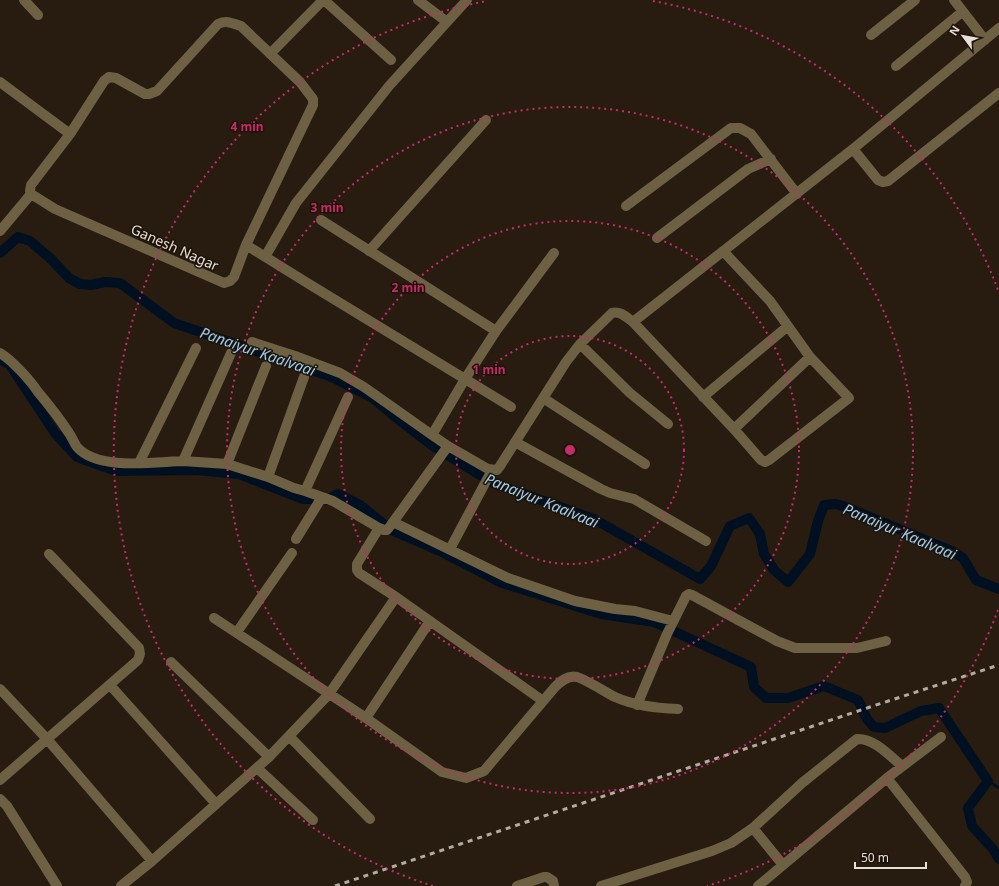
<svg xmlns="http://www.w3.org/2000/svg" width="999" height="886" font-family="'Noto Sans',sans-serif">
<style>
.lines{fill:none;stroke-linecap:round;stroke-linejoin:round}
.stream{stroke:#001020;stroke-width:3}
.canal{stroke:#001020;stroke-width:10}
.minor{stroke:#6e6043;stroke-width:10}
.rail{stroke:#b3aaa1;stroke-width:3;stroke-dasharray:5 5;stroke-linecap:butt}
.ring{fill:none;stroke:#c62c68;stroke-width:2;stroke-dasharray:2 4}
.labels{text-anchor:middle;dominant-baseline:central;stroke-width:3;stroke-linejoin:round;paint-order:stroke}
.street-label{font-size:14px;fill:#e8e0d8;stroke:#1e1309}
.water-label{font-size:15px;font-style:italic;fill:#9acdf2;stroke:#1e1309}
.centre{fill:#c62c68;stroke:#1e1309;stroke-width:2}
.ring-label{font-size:12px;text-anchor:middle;font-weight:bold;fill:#c62c68;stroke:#1e1309;stroke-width:3;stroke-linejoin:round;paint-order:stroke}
</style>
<rect width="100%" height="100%" fill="#281c11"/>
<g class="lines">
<path class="stream" d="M988,781l11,7"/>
<path class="canal" d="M0,253l18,-16 12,4 20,17 19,20 11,6 11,1 14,-3 15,1 54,40 158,54 41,21 21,18 39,30 60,37 101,36 106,60 11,-13 19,-40 19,-8 11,16 4,20 10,16 14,12 22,-28 8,-33 6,-16 12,-1 10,3 106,44 11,7 13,22 23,9
M0,359l10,6 45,68 22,24 39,14 80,-1 43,4 64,25h9
M327,500l11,-6 22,11 31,25 51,22 60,31 99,31 53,8 97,45 3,20 12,11h22l36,-12 34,14 9,19 7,8 11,1 36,-17 18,-3 49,73 -20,27 4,18 21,23 6,10"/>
<path class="minor" d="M24,0l14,15
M324,0l67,60
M418,0l29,22
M954,0l31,40
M871,35l44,-35
M270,54l53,-54
M896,66l66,-54
M0,82l70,52 -39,51 -1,6 1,3 24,15 169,74 6,-2 4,-4 12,-32 63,39 202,123
M70,134l34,-53 5,-4 7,1 29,16h4l8,-3 61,-67c9,-4 14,-1 23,2l59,56 13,17v6l-67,140
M853,149l25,31 5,2 5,-1 111,-88
M626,206l105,-78h9l11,6 46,60
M321,220l175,111
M0,231l31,-37
M657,238l91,-69 23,-10
M369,251l117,-131
M724,252l46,49 40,56 -76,72
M265,257l31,-54 93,-117 78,-86
M633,322l220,-173 146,-121
M252,342l43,14 45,17 24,14 68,48
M580,344l50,49 38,31
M0,353c12,7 30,27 38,39 11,13 22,27 31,41 3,4 5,10 8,14 21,24 77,15 106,14
M266,366l-39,98 41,13 26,11 11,3
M348,397l-43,94 28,10 46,27
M703,397l85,-71
M543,398l102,66
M515,442l86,47 9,4 24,6 72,42
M448,446l40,23 9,1 3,-4 66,-104 14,-18 32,-31c9,-2 14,4 21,9l101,107 27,31 4,2 4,-2 80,-62 -39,-41
M139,463l57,-115
M227,464l-44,-3 48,-108
M268,477l36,-100
M393,522l115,56 67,23 40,8 20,2 38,10
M296,539l26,-42
M450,549l42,-79
M396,597l147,104
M214,618l152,100 76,54 24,6 18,-7 71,-84c6,-6 13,-12 22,-10 10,3 28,15 38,20 20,9 42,11 63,12
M237,632l55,-79
M171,662l98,95
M110,685l106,119
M0,689l47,50 105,122
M637,705l30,-71 19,-38 3,-2 3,1 85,46 18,7h62l29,-7
M366,718l64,-97
M289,736l81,83
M257,768l56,52
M887,778l78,99 2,5 -2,4
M0,780l138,-120 2,-6 -1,-6 -90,-94
M0,799l7,7 50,80
M753,828l49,-45 55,-44c17,-1 33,17 45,27
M121,886l31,-25 117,-104 60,-63 67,-97 -37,-24 -2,-3v-6l22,-36 5,2h3l4,-5 57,-79 -16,-11 33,-56 31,-48 58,-78
M517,886l27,-9h3l6,4 1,5
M601,886l111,-35 19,-8 22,-15 30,37
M758,886l129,-108 54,-41"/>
<path class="rail" d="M335,886l535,-179 129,-42"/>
</g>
<g class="ring">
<circle cx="570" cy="450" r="114"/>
<circle cx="570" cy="450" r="229"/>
<circle cx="570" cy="450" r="343"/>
<path d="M998 610A457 457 0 0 1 707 886M433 886A457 457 0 0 1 487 1M653 1A457 457 0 0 1 998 290"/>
</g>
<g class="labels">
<g class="street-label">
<text transform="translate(175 247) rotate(24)">Ganesh Nagar</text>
</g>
<g class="water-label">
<text transform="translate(258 351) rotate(19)">Panaiyur Kaalvaai</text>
<text transform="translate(542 500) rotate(22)">Panaiyur Kaalvaai</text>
<text transform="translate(900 531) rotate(23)">Panaiyur Kaalvaai</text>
</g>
</g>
<circle cx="570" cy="450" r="6" class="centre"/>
<g class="ring-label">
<text x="247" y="131">4 min</text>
<text x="327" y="212">3 min</text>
<text x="408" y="292">2 min</text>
<text x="489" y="374">1 min</text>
</g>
<g transform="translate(963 36) rotate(302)" stroke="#1e1309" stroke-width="3" paint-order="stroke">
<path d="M0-3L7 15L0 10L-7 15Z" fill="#e8e0d8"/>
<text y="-6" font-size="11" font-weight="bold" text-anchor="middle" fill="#e8e0d8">N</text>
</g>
<path d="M855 862v6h71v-6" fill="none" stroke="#e8e0d8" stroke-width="2"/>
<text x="861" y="862" font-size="12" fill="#e8e0d8" stroke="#1e1309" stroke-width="3" paint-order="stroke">50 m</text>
</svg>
